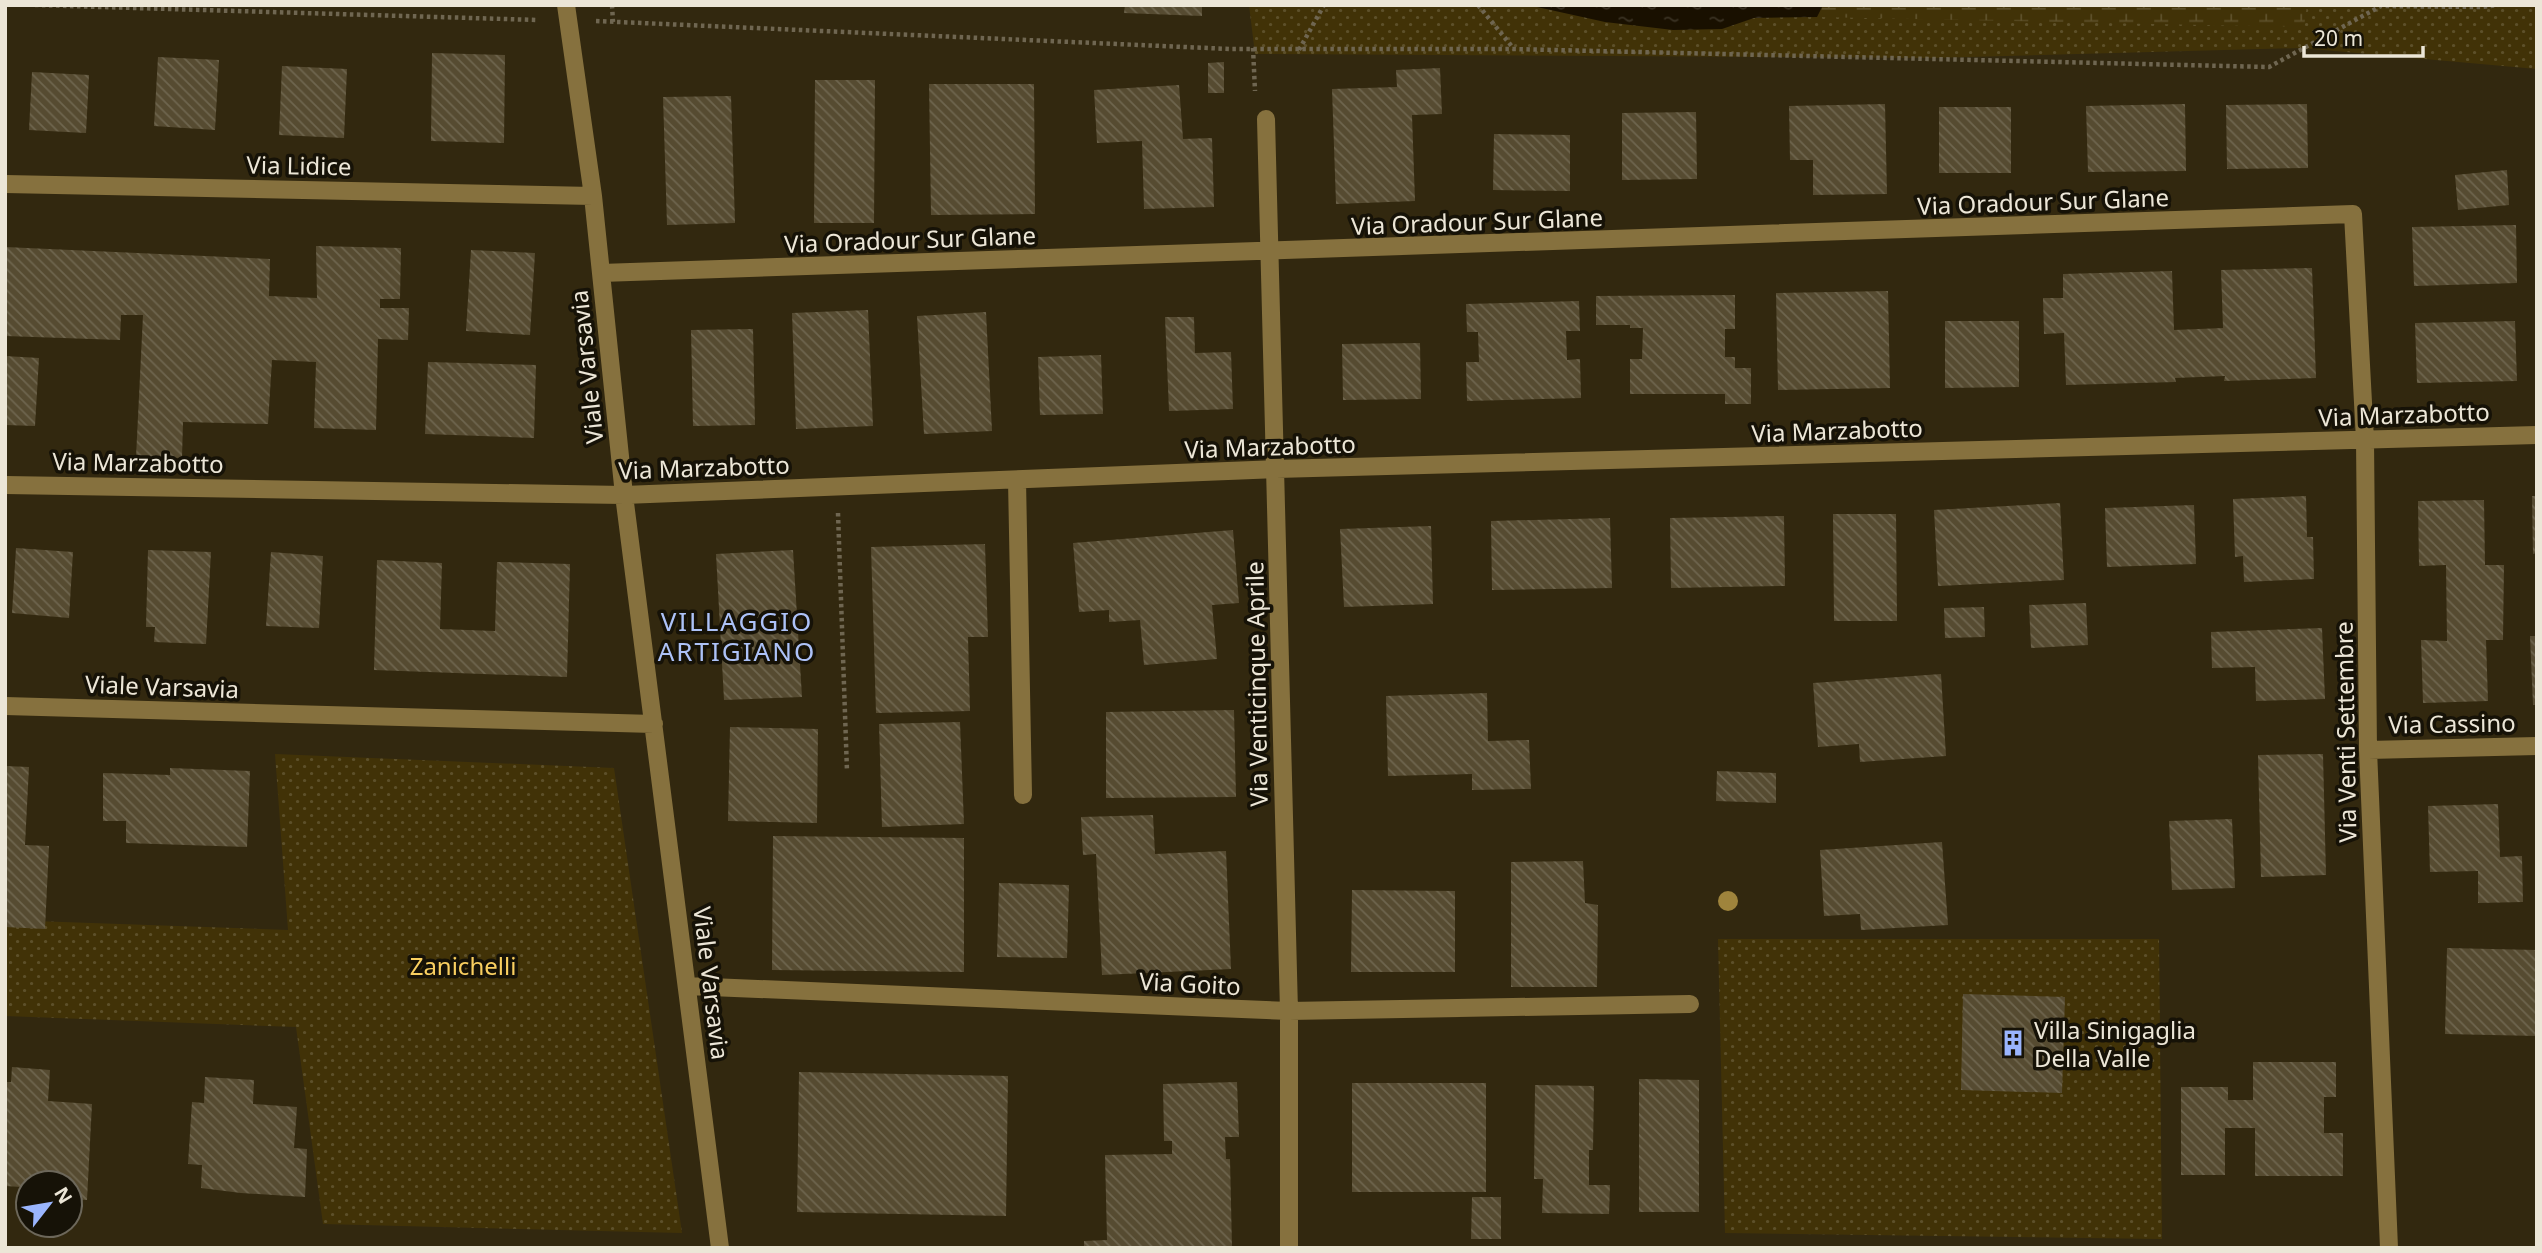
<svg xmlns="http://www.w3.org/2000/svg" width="2542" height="1253" font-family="'Noto Sans',sans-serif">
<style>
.grass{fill:url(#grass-dots)}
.wetland{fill:url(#wetland-marsh)}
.water{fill:url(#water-ripples)}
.building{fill:url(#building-back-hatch)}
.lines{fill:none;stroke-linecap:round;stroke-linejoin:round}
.path{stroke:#6f6651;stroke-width:4.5;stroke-dasharray:3.5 3.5;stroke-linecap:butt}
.minor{stroke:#86713e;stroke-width:18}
.tree{fill:#9f843c}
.labels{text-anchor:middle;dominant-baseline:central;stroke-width:7;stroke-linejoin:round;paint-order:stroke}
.street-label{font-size:24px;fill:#ece6d7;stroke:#161207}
.park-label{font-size:24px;fill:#f9cf60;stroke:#161207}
.poi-label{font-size:24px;fill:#ece6d7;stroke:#161207;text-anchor:start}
.neighbourhood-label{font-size:26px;letter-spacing:2px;fill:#adc2f8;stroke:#161207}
</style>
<defs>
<pattern id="grass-dots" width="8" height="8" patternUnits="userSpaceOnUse" patternTransform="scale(1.75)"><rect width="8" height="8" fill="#413207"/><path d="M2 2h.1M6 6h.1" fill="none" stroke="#5d502a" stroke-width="1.8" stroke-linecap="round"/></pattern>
<pattern id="wetland-marsh" width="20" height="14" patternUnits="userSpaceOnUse" patternTransform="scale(1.75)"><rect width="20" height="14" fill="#413207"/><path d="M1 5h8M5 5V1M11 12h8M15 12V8" fill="none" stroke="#5d502a"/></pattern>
<pattern id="water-ripples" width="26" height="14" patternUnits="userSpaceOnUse" patternTransform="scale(1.75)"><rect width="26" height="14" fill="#191000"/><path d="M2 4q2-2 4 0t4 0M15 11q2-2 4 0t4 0" fill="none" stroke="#3b3324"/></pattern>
<pattern id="building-back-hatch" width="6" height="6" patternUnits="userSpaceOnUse" patternTransform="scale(1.75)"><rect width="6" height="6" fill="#564b31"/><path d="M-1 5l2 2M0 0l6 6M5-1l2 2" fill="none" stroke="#6e654e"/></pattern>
</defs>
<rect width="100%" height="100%" fill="#32280f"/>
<path class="grass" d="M1249,5h1288v64l-236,-21 -369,10 -677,-4z
M275,754l339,14 68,465 -359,-9 -27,-197 -291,-11v-96l283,10z
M1718,939h441l3,300 -437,-6z"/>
<path class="wetland" d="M1823,5h484l-3,22 -487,-10z"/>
<path class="water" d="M1528,5h295l-6,12 -63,1 -32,11 -49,1 -68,-8z"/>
<path class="building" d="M1125,5h77v11l-78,-3z
M432,53l73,2 -1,88 -73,-2z
M158,57l61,3 -4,70 -61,-4z
M1224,62v31h-16v-30z
M282,66l65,3 -3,69 -65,-3z
M1440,68l2,46 -30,1 3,86 -79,3 -4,-115 65,-2 -1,-17z
M32,72l57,3 -3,58 -57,-3z
M815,80h60l-1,143h-60z
M929,84h105l1,130 -104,1z
M1179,85l4,54 29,-1 2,69 -70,2 -2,-68 -45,2 -3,-53z
M731,96l4,127 -68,2 -4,-128z
M1885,104l2,90 -74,1v-35h-23l-1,-54z
M2185,104l1,67 -98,1 -2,-66z
M2307,104l1,64 -81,1 -1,-64z
M1939,107h72v66h-72z
M1696,112l1,67 -75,1v-67z
M1494,134l76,1v56l-77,-1z
M2507,170l2,35 -51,5 -3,-35z
M2516,225l1,58 -103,3 -2,-59z
M316,246l85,2 -1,51h-20v9h29l-1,32 -30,-1 -2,91 -62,-2 2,-66 -44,-2 -4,64 -85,-2 -1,36 -46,-1 7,-142h-22l-1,25 -115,-4v-89l265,12 -1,37 48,2z
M471,250l64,3 -5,82 -64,-4z
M2312,268l4,110 -92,3 1,-5 -50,2 1,4 -110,3 -2,-52 -20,1 -1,-36h20v-24l109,-3 2,59 49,-2 -2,-58z
M1888,291l2,97 -112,2 -2,-97z
M1735,295v34h-10v28h10v11h16v36h-26v-10h-95v-35h12l1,-31h-13v-3h-34v-29z
M1579,301l1,30h-14l1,29 13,-1 1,39 -114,3 -1,-39h13l-1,-30h-11l-1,-28z
M868,310l5,116 -77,3 -4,-116z
M986,312l6,119 -68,3 -7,-118z
M1165,317h29l1,36 36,-1 2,57 -64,2z
M1945,321h74v66l-74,1z
M2515,321l2,60 -100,2 -2,-60z
M753,329l2,96 -62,1 -2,-96z
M1420,343l1,56 -78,1 -1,-56z
M1101,355l2,59 -63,1 -2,-58z
M5,356l34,2 -4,68 -30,-1z
M428,362l108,3 -2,73 -109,-4z
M2306,496l1,41h6l1,42 -70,3 -1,-26 -8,1 -2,-58z
M2532,496h5v57l-4,1z
M2484,500l1,65h19l-1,75h-17l2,61 -65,2 -2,-63 26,1 -1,-76 -27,1 -1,-65z
M2060,503l4,77 -126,6 -4,-76z
M2194,505l2,59 -89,3 -2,-59z
M1833,514h63l1,107h-63z
M1784,516l1,70 -114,2 -1,-70z
M1610,518l2,70 -120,2 -1,-69z
M1431,526l2,78 -89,3 -4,-78z
M1233,530l6,73 -27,2 5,54 -73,6 -4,-45 -31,2v-12l-30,2 -6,-69z
M985,544l3,93h-20l2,74 -94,2 -5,-166z
M16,548l57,4 -4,66 -57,-5z
M148,550l63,2 -5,92 -52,-2 1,-15h-9z
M793,550l9,147 -78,3 -8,-146z
M271,552l52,4 -4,72 -53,-2z
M377,560l65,3 -2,66 55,2 2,-69 73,2 -3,113 -193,-7z
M2086,603l2,42 -57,3 -2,-43z
M1984,607l1,30 -40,1 -1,-30z
M2322,628l3,71 -69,2 -1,-34 -43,1 -1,-36z
M2530,636h7v69h-4z
M1941,674l5,82 -86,6 -1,-18 -41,3 -5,-64z
M1487,693l1,48 41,-1 2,49 -59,1v-16l-84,2 -2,-80z
M1234,710l2,87 -130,1v-86z
M960,722l4,102 -82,3 -3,-103z
M730,727l88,2 -1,94 -89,-2z
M2323,754l3,121 -65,2 -3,-122z
M5,766l24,1 -4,78 24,1 -4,83 -40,-2z
M170,768l80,3 -3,76 -121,-4v-22h-23v-48l67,2z
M1717,771l59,2v30l-60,-2z
M2498,804l2,53 22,-1 1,46 -45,1v-32l-48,1 -2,-66z
M1153,815l2,39 71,-3 5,118 -129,6 -6,-121 -13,1 -2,-38z
M2232,819l3,69 -63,2 -3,-69z
M773,836l191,2v134l-192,-2z
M1942,842l6,83 -87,5 -1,-16 -36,2 -4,-66z
M1583,861l2,42 13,2 -1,82h-86v-125z
M999,883l70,2 -2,73 -70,-1z
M1352,890l103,1v81h-104z
M2447,948l90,2v86l-92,-2z
M1963,994l102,3 -3,96 -101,-3z
M2253,1062h83v35h-12v36h19v43h-88v-48h-30v47h-44v-88h47v13h25z
M12,1067l38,3 -2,31 44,3 -5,96 -17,-1v-16h-42v14l-7,-1v-9l-16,-1v-104h6z
M799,1072l209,4 -2,140 -209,-4z
M205,1077l49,3 -1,24 44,3 -3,41 13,1 -2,48 -64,-4 -40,-5 1,-23 -14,-1 4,-62 12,1z
M1639,1079l60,1v132h-60z
M1237,1082l2,55h-14l1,22h4l2,89h-148v-7l23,-1 -2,-85 67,-1v-13h-8l-1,-57z
M1352,1083h134v109h-134z
M1535,1085l59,1 -1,64h-4v35h21l-1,29 -67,-1 1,-34h-9z
M1472,1197h29v42h-30z"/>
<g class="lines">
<path class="path" d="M35,5l503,15
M612,5l1,17
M1478,5l36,44
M596,21l634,28h284l755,18 112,-61 101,1 16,-2
M1253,48l2,43
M1299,50l25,-45
M838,513l9,258"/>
<path class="minor" d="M566,5l27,191 31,299 96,753
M1266,119l23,892v237
M5,184l588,12
M601,273l1752,-59 12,226 3,310 21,498
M1017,480l6,315
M5,485l619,10 652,-26 1261,-34
M5,706l649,18
M2368,750l169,-4
M687,986l602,25 401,-7"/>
</g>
<circle class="tree" cx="1728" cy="901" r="10"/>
<defs>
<g id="building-bare" transform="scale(2.1)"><path d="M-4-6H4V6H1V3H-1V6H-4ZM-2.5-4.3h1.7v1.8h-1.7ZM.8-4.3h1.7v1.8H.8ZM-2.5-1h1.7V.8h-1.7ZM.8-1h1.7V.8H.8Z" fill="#9ab5fd" stroke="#161207" stroke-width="2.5" paint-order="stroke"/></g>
</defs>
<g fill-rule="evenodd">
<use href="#building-bare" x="2013" y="1043"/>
</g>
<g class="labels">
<g class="street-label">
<text transform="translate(299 165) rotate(1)">Via Lidice</text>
<text transform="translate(2043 201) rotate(-2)">Via Oradour Sur Glane</text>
<text transform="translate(1477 221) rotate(-2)">Via Oradour Sur Glane</text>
<text transform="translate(910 239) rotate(-2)">Via Oradour Sur Glane</text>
<text transform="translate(586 367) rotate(-96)">Viale Varsavia</text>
<text transform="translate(2404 414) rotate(-2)">Via Marzabotto</text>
<text transform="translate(1837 430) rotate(-2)">Via Marzabotto</text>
<text transform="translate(1270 446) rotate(-2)">Via Marzabotto</text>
<text transform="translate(138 462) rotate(1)">Via Marzabotto</text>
<text transform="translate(704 467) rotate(-2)">Via Marzabotto</text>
<text transform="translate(1256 684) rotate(-91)">Via Venticinque Aprile</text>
<text transform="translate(162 686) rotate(2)">Viale Varsavia</text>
<text transform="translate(2452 723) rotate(-1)">Via Cassino</text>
<text transform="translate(2345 732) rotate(-91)">Via Venti Settembre</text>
<text transform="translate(712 983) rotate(83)">Viale Varsavia</text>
<text transform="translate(1190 983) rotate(3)">Via Goito</text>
</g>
<g class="park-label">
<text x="463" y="965">Zanichelli</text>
</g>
<g class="poi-label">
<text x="2034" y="1029">Villa Sinigaglia<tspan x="2034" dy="28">Della Valle</tspan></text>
</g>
<g class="neighbourhood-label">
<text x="737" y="621">VILLAGGIO<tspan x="737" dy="30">ARTIGIANO</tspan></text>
</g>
</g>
<rect width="2542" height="1253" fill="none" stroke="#ece6d7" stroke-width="14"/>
<g transform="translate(49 1204) rotate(59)"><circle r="33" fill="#161207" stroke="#6c675a" stroke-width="2"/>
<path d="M0-5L12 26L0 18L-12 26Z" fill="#9ab5fd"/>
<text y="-10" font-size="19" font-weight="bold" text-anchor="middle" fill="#ece6d7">N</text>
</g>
<path d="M2304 46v10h119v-10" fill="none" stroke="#ece6d7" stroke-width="3.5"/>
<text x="2314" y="46" font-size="21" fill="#ece6d7" stroke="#161207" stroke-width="5" paint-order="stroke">20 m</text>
</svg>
